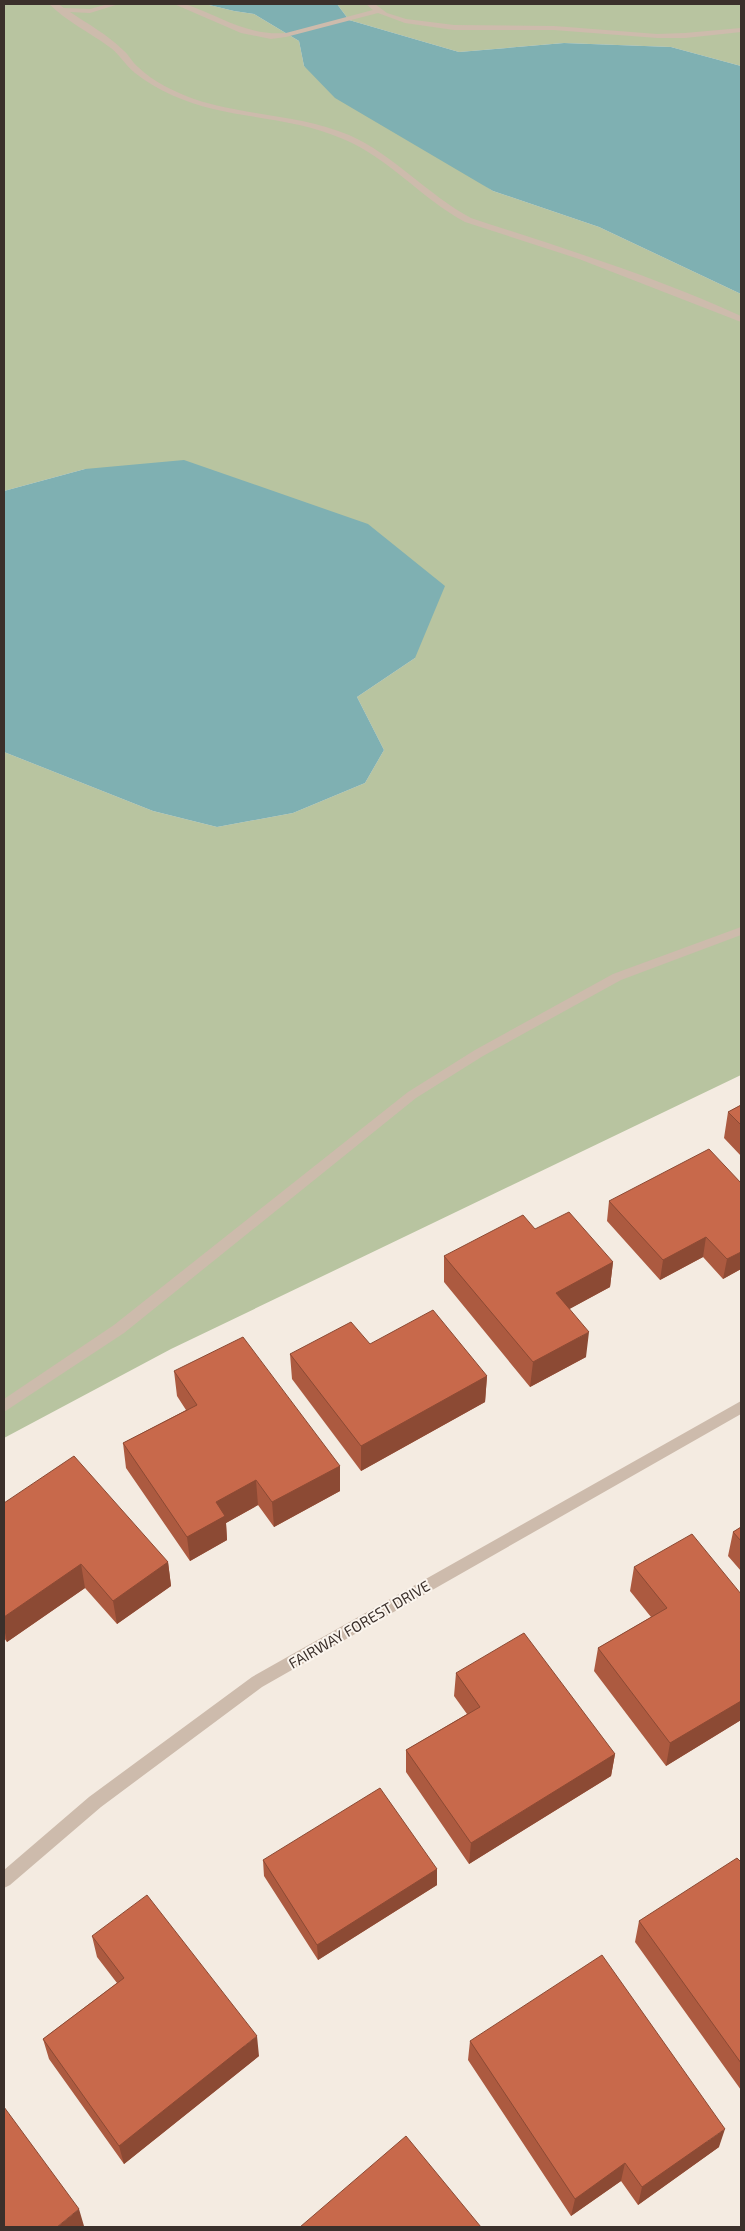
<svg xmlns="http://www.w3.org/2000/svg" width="745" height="2231" font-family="'Exo 2',sans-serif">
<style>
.green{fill:#b8c4a0}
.water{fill:#7fb0b2}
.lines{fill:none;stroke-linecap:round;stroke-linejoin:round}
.lane{fill:#cdbbac;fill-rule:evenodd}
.street{fill:#cdbbac;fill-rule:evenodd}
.wall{fill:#ac5a40}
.shaded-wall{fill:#8c4a34}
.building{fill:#c8694b;stroke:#8c4a34}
.labels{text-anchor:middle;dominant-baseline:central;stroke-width:4;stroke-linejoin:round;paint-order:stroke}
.street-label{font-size:15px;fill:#3b302b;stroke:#fbf5ee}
</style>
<rect width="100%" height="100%" fill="#f4ebe1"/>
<path class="green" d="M4,4h201l29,7 20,3 45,27 5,25 189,125 106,36 142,67v781l-570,274 -167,89v-686l149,59 64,16 76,-14 72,-30 19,-33 -27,-53 58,-39 -330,-189 -81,22z
M337,4h404v62l-70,-19 -107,-4 -105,9 -110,-32z"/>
<path class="water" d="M205,4h132l12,16 110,32 105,-9 107,4 70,19v228l-142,-67 -106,-36 -158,-93 -31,-32 -5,-25 -45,-27 -20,-3z
M184,460l184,64 77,62 -30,72 -58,39 27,53 -19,33 -72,30 -76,14 -64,-16 -149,-59v-261l81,-22z"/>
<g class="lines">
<path class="lane" d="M49,4h9l6,4 26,1 18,-5h11l-29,9 -20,-1c18,12 38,23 53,38 6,5 9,12 15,17 14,14 37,25 56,32 50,17 106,15 155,36 45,20 79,60 122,83 91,30 183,58 270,98v6l-162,-63 -114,-37c-43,-23 -76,-64 -122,-83 -41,-18 -87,-20 -130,-30 -28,-7 -55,-18 -78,-36 -10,-8 -16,-20 -27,-27 -19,-14 -42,-25 -59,-42z
M174,4h11c36,12 61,32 101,29l87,-23 -7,-6h9l12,9 19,6 48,6 100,1 103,8 28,-1 56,-5v4l-56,6h-28l-103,-8h-100l-49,-7 -27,-10 -92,24 -15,2 -30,-6z
M741,927v8l-120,45 -138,76 -67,42 -292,235 -120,79v-13l110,-74 294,-233 67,-42 138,-76z"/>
<path class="street" d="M741,1401v13l-479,273 -161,120 -91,78 -6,3v-18l85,-73 163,-120z"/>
</g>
<path class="wall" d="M741,1105v51l-17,-18 4,-26z
M741,1183v86l-18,10 -20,-22 -43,23 -53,-59 2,-20z
M535,1229l78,33 -3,25 -41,22 17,48 -56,30 -86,-105v-26z
M370,1344l117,32 -2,26 -124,69 -69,-92 -2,-25z
M174,1371l166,95v25l-66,36 -16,-22 -32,18 1,17 -37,21 -64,-93 -3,-25 63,-33 -9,-14z
M4,1503l164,59 3,24 -54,38 -32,-36 -78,54 -3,-4z
M741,1527v44l-13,-15 5,-24z
M634,1567l107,27v126l-75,46 -72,-95 4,-23 53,-31 -21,-26z
M456,1673l159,81 -4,22 -142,88 -63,-92v-22l61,-36 -13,-18z
M263,1860l174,9v16l-119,75 -54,-84z
M741,1862v228l-106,-148 4,-21z
M92,1936l167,120 -135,108 -75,-105 -6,-20 74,-56 -20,-26z
M470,2041l249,106 -81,58 -17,-24 -50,35 -103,-156z"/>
<path class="shaded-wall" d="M706,1237l-3,20 -43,23 3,-20z
M741,1252v17l-18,10 4,-20z
M613,1262l-3,25 -57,31 3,-25z
M589,1332l-3,25 -56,30 3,-25z
M487,1376l-2,26 -124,69v-25z
M340,1466v25l-66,36 -2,-25z
M256,1480l2,25 -32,18 1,17 -37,21 -3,-24 29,-35z
M168,1562l3,24 -54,38 -4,-23z
M81,1564l4,24 -78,54 -3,-14v-11z
M741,1701v19l-75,46 4,-23z
M615,1754l-4,22 -142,88 2,-21z
M437,1869v16l-119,75 -1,-15z
M257,2036l2,20 -135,108 -5,-18z
M725,2129l-6,18 -81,58 4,-18z
M625,2163l-4,18 -50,35 4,-17z
M79,2209l5,17 -1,1h-26z"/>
<path class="building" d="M741,1105v20l-13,-13z
M709,1149l32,34v69l-14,7 -21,-22 -43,23 -54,-59z
M569,1212l44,50 -57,31 33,39 -56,30 -89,-106 79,-41 12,14z
M433,1310l54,66 -126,70 -71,-92 61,-32 19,22z
M243,1337l97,129 -68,36 -16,-22 -40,22 9,14 -38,21 -64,-94 74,-38 -23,-34z
M74,1456l94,106 -55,39 -32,-37 -77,53v-114z
M741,1527v14l-8,-9z
M692,1534l49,60v107l-71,42 -72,-95 69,-40 -33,-41z
M524,1633l91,121 -144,89 -65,-93 74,-43 -24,-34z
M380,1788l57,81 -120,76 -54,-85z
M737,1858l4,4v201l-102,-142z
M147,1895l110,141 -138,110 -76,-107 81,-61 -32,-42z
M602,1955l123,174 -83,58 -17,-24 -50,36 -105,-158z
M4,2107l75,102 -22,18h-53z
M406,2136l75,91h-181z"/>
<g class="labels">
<g class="street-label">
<text transform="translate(359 1624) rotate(-30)">FAIRWAY FOREST DRIVE</text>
</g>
</g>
<rect width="745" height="2231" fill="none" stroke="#3b302b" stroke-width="10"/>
</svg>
